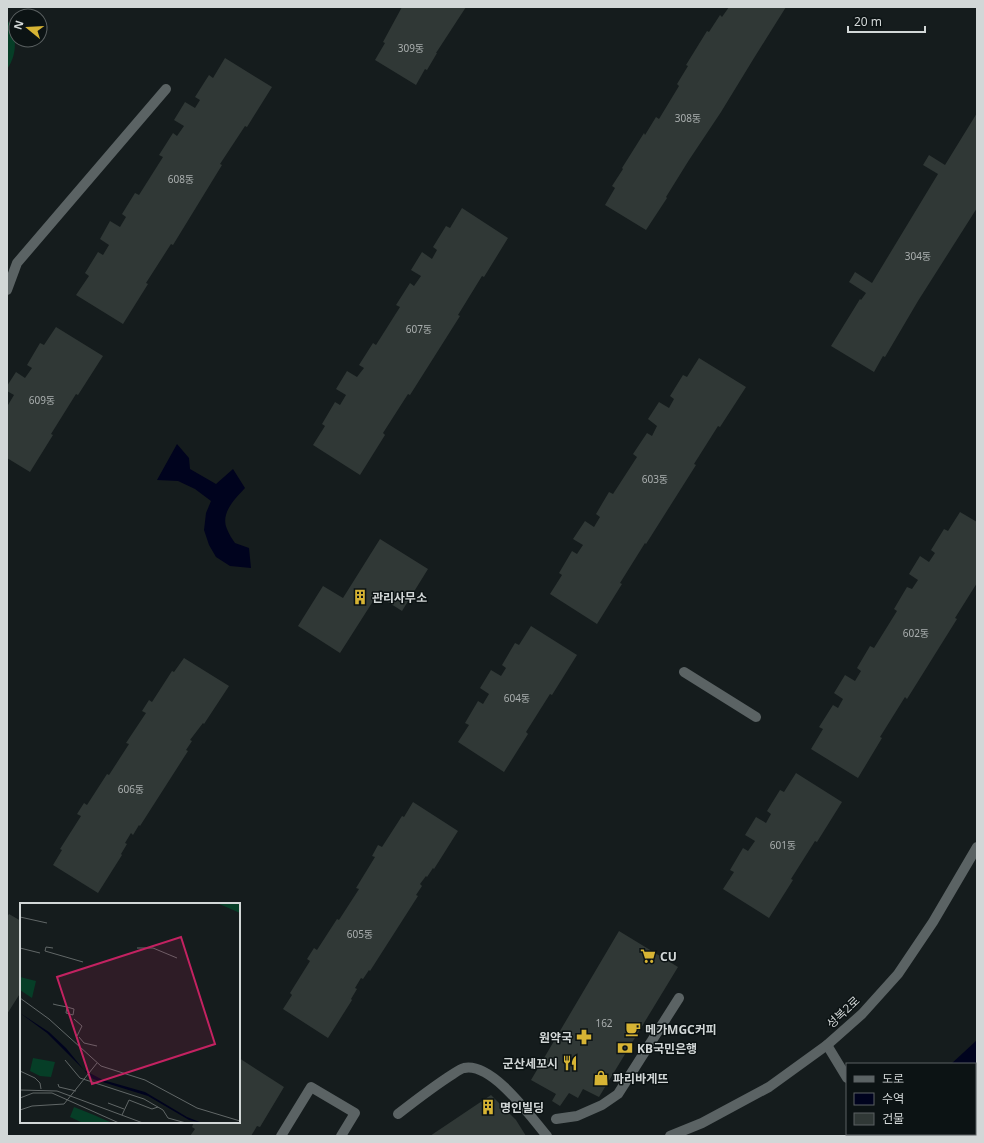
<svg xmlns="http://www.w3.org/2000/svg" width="984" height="1143" font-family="'Noto Sans','Noto Sans KR',sans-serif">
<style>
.green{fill:#063e27}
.water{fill:#00031e}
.building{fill:#303836}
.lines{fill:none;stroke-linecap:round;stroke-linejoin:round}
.service{stroke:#5b6364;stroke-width:10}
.tertiary{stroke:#5b6364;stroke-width:10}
.labels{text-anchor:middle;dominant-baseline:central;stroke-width:3;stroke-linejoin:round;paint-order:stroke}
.number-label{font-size:10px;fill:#aaafaf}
.poi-label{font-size:12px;font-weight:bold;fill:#d2d7d7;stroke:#0c1314;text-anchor:start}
.street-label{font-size:12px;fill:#d2d7d7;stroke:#0c1314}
.inset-road{fill:none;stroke:#616767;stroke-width:1}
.view{fill:#c32261;fill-opacity:0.15;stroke:#c32261;stroke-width:2}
.inset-edge{fill:none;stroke:#d2d7d7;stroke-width:2}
</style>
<rect width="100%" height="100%" fill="#151c1d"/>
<path class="green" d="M7,20c10,14 11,34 0,49z"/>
<path class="water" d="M177,444l12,14 1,11 26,15 17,-15 12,19c-10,11 -25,25 -18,41 2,5 5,10 8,14l14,5 2,20 -21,-2 -14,-9 -7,-12 -5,-15 2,-17 5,-12 -16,-12 -17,-8 -21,-1z
M977,1040v33l-2,4v-13h-24z"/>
<path class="building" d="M402,7h64l-30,46h1l-10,17 -2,-1 -9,16 -41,-25 10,-17 -2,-1z
M729,7h57l-32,51 -33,54 -32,48 -23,37 1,1 -21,32 -41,-25 10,-17 -3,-2 11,-17 -1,-1 22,-35 1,2 11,-18 3,2 20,-33 -2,-2 11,-18 -2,-1 21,-34 2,1 11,-17 2,2z
M225,58l47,29 -25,40 -2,-1 -25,38 2,1 -49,80 -2,-1 -25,39 2,1 -25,40 -47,-29 13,-19 -4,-3 13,-21 5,3 6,-10 -9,-6 10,-18 10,6 6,-10 -4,-3 13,-21 4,2 24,-38 -4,-2 14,-22 4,3 7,-10 -10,-6 11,-18 10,6 5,-8 -5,-3 14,-22 4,3z
M977,113v95l-59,93 -33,56 -2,-1 -9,16 -43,-26 29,-47 1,1 5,-7 -17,-11 6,-10 17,11 66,-109 -15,-9 6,-10 16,10z
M462,208l46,30 -24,39 -2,-1 -24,39 2,1 -50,79 -2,-1 -25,39 2,2 -25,40 -47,-30 12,-19 -3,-2 13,-22 5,3 6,-10 -10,-6 11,-18 10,6 7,-9 -5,-3 14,-22 3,2 24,-38 -4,-2 14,-22 4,3 7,-10 -10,-6 11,-18 10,7 5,-9 -4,-3 13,-21 4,2z
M56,327l47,29 -25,39 -2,-1 -25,40 2,1 -23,37 -23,-14v-54l1,1 6,-10 -7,-4v-5l9,-14 9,6 7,-10 -5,-3 13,-22 4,2z
M699,358l47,29 -26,40 -2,-1 -24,38 2,1 -50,79 -1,-1 -25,40 2,1 -25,40 -47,-30 12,-19 -3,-2 13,-22 5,3 6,-9 -10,-6 12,-18 9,6 6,-10 -4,-3 13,-22 4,2 24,-37 -4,-3 14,-21 5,3 5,-10 -9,-7 11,-17 10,6 5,-9 -4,-3 13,-21 4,2z
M960,512l17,10v61l-22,35 2,1 -50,80 -2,-2 -25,40 2,1 -24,40 -47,-29 12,-20 -4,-2 14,-22 5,3 5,-9 -9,-6 11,-18 10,6 6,-10 -4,-3 13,-22 4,2 23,-37 -3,-2 13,-22 5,2 6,-9 -9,-6 11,-18 9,6 6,-9 -4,-3 13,-21 4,2z
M380,539l48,30 -26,42 -25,-16 -37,58 -42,-27 25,-40 20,12z
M531,626l46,29 -25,40 -2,-1 -24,38 2,2 -24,38 -46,-30 11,-17 -4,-2 13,-22 5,3 6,-10 -9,-6 11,-18 10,6 5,-8 -4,-3 13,-22 4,2z
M184,658l45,28 -25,38 -1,-1 -13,17 2,1 -6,9 2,1 -48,75 -1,-1 -6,10 -2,-2 -6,10 2,1 -6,10 1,1 -24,38 -45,-28 9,-15 -2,-1 21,-33 -4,-2 7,-11 3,2 20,-31 2,1 20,-31 -3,-1 20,-30 -4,-2 7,-11 3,2 20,-31 2,1z
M796,773l46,29 -25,40 -2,-1 -24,38 2,1 -24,38 -46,-29 11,-17 -4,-2 13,-22 5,3 7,-10 -10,-6 11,-18 10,6 5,-9 -4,-3 13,-21 4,2z
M413,802l45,29 -24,38 -1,-1 -6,9 -1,-1 -6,8 2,2 -6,9 2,1 -48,75 -1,-1 -6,9 -2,-1 -6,10 2,1 -6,10 1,1 -24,38 -45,-29 9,-14 -2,-2 20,-32 -3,-2 7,-11 3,2 20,-31 2,1 20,-31 -3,-1 19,-31 -3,-1 6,-11 4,2 20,-31 2,1z
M9,914l12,7v71l-14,22v-97z
M619,931l59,36 -79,130 -16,-8 -5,9 -9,-5 -9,13 -8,-5 4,-7 -25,-14z
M239,1058l45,29 -24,40 -3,-1 -6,10h-61l5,-7 -3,-2 2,-5h45z
M491,1095l25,25 10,16h-96z"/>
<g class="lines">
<path class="service" d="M7,290l10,-27 149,-174
M684,672l72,45
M827,1045l20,33
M398,1114c18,-14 36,-28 55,-40 3,-2 7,-5 11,-6 28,-6 66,48 83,68
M556,1119l21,-3 25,-11 16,-11 61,-96
M884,1134l1,2
M281,1136l30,-49 44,26 -14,23"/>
<path class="tertiary" d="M670,1136l32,-13 67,-36 58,-42 35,-31 36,-40 35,-52 44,-75"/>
</g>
<defs>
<g id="building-bare" transform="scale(1.2)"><path d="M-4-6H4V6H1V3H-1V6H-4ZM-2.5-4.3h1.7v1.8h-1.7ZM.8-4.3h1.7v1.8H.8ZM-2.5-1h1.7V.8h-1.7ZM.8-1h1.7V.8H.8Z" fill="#d7b434" stroke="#0c1314" stroke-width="2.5" paint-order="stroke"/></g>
<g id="supermarket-bare" transform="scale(1.2)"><path d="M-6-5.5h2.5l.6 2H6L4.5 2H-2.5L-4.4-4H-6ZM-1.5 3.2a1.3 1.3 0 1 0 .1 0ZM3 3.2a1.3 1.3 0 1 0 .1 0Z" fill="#d7b434" stroke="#0c1314" stroke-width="2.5" paint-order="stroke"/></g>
<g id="cafe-bare" transform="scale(1.2)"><path d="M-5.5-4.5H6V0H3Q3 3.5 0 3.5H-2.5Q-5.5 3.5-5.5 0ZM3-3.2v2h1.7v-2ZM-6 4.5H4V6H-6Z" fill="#d7b434" stroke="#0c1314" stroke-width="2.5" paint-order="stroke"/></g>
<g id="pharmacy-bare" transform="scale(1.2)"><path d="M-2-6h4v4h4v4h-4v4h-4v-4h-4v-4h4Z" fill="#d7b434" stroke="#0c1314" stroke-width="2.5" paint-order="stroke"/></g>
<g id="bank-bare" transform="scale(1.2)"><path d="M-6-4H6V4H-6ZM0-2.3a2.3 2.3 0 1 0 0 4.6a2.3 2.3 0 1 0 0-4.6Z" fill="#d7b434" stroke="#0c1314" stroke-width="2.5" paint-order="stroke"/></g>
<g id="restaurant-bare" transform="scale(1.2)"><path d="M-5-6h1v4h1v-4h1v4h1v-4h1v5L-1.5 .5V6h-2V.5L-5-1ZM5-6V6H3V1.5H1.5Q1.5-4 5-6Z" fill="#d7b434" stroke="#0c1314" stroke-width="2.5" paint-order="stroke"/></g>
<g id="shop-bare" transform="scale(1.2)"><path d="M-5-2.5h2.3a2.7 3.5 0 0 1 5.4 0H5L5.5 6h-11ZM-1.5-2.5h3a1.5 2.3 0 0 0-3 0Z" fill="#d7b434" stroke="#0c1314" stroke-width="2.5" paint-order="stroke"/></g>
</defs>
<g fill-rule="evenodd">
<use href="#building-bare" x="360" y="597"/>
<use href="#supermarket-bare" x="648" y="956"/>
<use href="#cafe-bare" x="633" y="1029"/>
<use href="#pharmacy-bare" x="584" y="1037"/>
<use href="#bank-bare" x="625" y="1048"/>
<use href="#restaurant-bare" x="570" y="1063"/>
<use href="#shop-bare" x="601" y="1078"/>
<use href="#building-bare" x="488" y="1107"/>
</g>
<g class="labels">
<g class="number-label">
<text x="411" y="48">309동</text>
<text x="688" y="118">308동</text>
<text x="181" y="179">608동</text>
<text x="918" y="256">304동</text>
<text x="419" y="329">607동</text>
<text x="42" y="400">609동</text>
<text x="655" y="479">603동</text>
<text x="916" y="633">602동</text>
<text x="517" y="698">604동</text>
<text x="131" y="789">606동</text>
<text x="783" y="845">601동</text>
<text x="360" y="934">605동</text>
<text x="604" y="1023">162</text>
</g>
<g class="poi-label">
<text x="372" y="597">관리사무소</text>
<text x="660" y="956">CU</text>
<text x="645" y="1029">메가MGC커피</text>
<text x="572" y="1037" text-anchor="end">원약국</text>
<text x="637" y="1048">KB국민은행</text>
<text x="558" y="1063" text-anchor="end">군산세꼬시</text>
<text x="613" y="1078">파리바게뜨</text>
<text x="500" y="1107">명인빌딩</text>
</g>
<g class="street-label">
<text transform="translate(843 1012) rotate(-43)">성복2로</text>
</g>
</g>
<g transform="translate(20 903)">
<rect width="220" height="220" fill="#151c1d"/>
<path d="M197,0h23v10zM0,74l16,4 -4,17 -12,-8zM13,155l22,4 -4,15 -11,-1 -10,-5zM54,204l20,8 18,8h-29l-13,-6z" fill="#063e27"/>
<path d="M0,110l29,19 17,16 18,22 19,10 42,12 42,25 15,6 -13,-3 -41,-24 -55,-17 -46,-46z" fill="#00031e"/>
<path class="inset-road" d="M0,14l27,6M0,45l20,5M33,45l-7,-1 -1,4 38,11M117,45h16l24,10M0,95l29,21 52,47 44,14 52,28 43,13M33,101l4,1 10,2 7,2 -1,6 -7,-2 1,-6M54,116l8,7 -5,10M59,134l5,6 13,3M45,157l15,18 64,21 19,11 5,8 18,5M0,168l15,7 5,5 1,6M38,181l1,3 17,4M0,187l37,1 86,32M0,195l13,-5h19l67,30M88,200l16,6M0,207l12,-4 32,-2 33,-41M102,212l7,-15 23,9 6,-2"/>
<path class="view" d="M161,34l34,107 -123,40 -35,-107z"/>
<rect width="220" height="220" class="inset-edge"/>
</g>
<rect width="984" height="1143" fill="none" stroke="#d2d7d7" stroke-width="16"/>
<rect x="846" y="1063" width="130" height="72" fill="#0c1314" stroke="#5b6162"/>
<rect x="854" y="1076" width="20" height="6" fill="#5b6364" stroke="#5b6162"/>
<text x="882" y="1083" font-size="12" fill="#d2d7d7">도로</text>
<rect x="854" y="1093" width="20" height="12" fill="#00031e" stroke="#5b6162"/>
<text x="882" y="1103" font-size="12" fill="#d2d7d7">수역</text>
<rect x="854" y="1113" width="20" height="12" fill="#303836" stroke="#5b6162"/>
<text x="882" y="1123" font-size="12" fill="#d2d7d7">건물</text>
<g transform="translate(28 28) rotate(288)"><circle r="19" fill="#0c1314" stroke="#5b6162"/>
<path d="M0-3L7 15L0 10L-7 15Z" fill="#d7b434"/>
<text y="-6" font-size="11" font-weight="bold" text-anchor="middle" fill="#d2d7d7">N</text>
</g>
<path d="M848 26v6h77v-6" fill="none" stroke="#d2d7d7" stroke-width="2"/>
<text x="854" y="26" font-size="12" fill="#d2d7d7" stroke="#0c1314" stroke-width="3" paint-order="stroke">20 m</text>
</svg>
